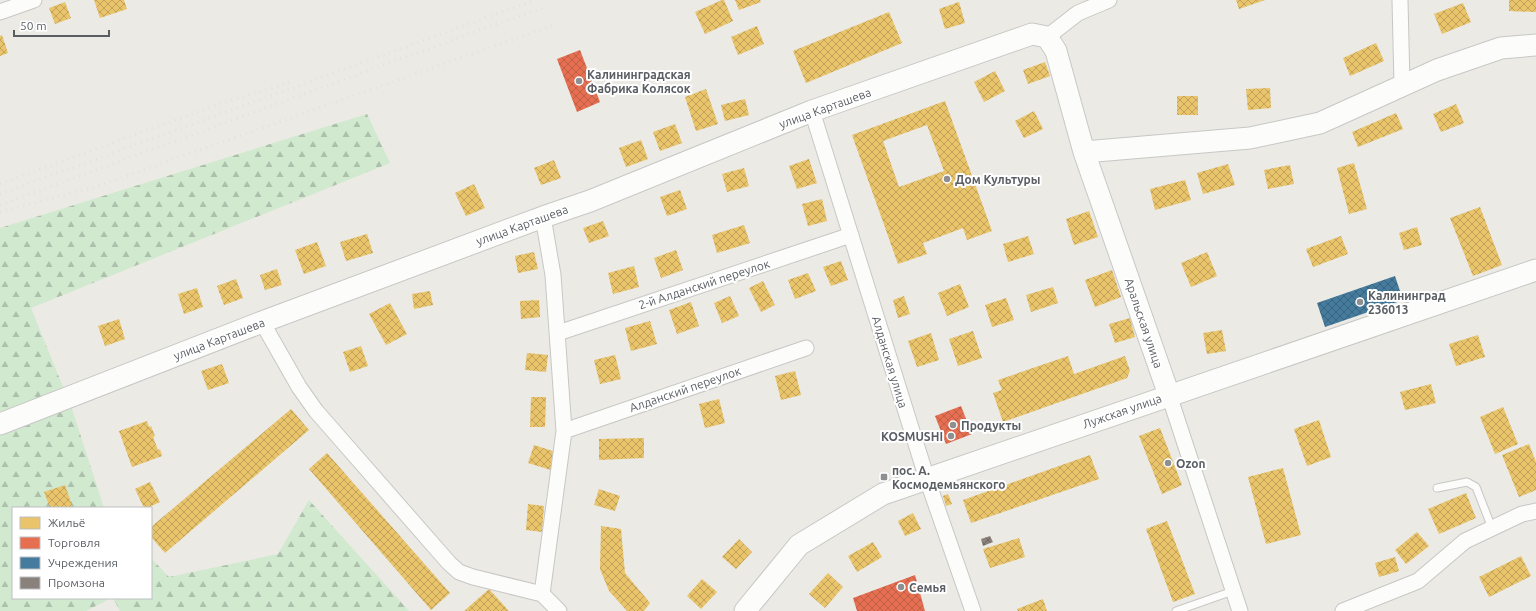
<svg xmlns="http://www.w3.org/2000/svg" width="1536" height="611" font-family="Ubuntu,sans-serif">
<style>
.forest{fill:url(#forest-firs)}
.homes{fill:url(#homes-cross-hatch);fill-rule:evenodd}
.shops{fill:url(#shops-cross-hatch)}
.public{fill:url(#public-cross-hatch)}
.industry{fill:url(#industry-cross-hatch)}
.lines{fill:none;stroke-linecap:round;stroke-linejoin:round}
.lane-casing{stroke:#c7c7c5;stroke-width:9}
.street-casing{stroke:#c7c7c5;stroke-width:17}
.secondary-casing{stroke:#c7c8c6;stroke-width:23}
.lane{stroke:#fcfcfb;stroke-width:7}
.street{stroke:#fcfcfb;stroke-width:15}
.secondary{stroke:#fcfcfb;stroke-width:21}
.rail{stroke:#e2e2e1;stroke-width:3;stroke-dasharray:1 5;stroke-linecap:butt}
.poi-dot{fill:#8d8f90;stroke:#fff;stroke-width:1.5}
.labels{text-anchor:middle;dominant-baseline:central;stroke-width:4;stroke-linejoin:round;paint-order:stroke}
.poi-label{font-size:12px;font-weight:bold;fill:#5a5e63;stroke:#fff;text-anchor:start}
.street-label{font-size:12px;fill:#5a5e63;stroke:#fff}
</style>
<defs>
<pattern id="forest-firs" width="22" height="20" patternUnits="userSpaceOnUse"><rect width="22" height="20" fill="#d1e9cf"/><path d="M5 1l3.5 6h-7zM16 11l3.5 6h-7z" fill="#adc0ac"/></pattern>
<pattern id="homes-cross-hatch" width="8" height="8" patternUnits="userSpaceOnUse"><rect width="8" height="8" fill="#e9c46a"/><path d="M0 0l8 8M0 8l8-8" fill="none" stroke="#c0a25b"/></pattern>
<pattern id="shops-cross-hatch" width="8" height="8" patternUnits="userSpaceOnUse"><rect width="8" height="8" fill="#e76f51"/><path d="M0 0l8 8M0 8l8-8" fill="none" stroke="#be5e47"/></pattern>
<pattern id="public-cross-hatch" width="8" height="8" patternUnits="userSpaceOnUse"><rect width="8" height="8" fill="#457b9d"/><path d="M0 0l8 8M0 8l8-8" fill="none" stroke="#3a637d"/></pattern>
<pattern id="industry-cross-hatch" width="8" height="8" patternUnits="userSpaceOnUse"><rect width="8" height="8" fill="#8a817c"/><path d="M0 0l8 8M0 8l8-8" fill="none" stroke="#6e6864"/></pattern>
</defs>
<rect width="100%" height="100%" fill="#ebeae4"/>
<path class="forest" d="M367,114l23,49 -359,145 41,101 32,99h-91v90h98l-25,13h-86v-383z
M309,500l100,111h-289l-7,-13h38v-40l18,19 109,-23z"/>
<path class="homes" d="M94,0h30l3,9 -27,9z
M722,0h2l9,21 -28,13 -10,-22z
M735,0h25l1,2 -22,8z
M1236,0h29l-26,9z
M1509,0h27v12l-27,-1z
M65,2l6,16 -16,6 -6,-16z
M959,2l6,21 -20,6 -6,-20z
M1463,3l8,19 -29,12 -8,-20z
M889,12l13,31 -96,40 -13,-32z
M757,26l7,18 -26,11 -7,-18z
M2,35l6,18 -8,3v-20z
M1376,43l8,18 -34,15 -7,-18z
M1045,62l5,14 -22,8 -5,-14z
M995,71l10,20 -21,11 -10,-20z
M1270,88l1,20 -23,2 -2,-21z
M706,89l12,35 -22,7 -11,-34z
M1177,96h21v19h-21z
M745,99l4,16 -24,6 -4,-16z
M945,101l47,130 -25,9 -4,-12 -40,15 4,11 -29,10 -46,-129zM927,125l17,46 -45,16 -16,-46z
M1456,104l8,19 -23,9 -8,-18z
M1034,111l9,18 -19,9 -9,-17z
M1396,113l7,16 -45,18 -6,-15z
M675,124l7,19 -22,8 -7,-19z
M641,140l7,19 -22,8 -7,-19z
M809,159l8,24 -20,6 -8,-23z
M554,160l7,18 -20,7 -7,-17z
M1354,163l13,46 -18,5 -12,-46z
M1228,164l7,21 -32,9 -6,-21z
M1290,165l4,19 -26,5 -4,-19z
M744,168l5,18 -22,6 -5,-18z
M1185,180l6,20 -36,10 -5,-21z
M474,184l11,24 -19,8 -11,-23z
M680,190l7,19 -20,7 -7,-19z
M822,199l5,22 -19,5 -6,-22z
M1480,207l22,58 -29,11 -23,-58z
M1089,211l9,26 -24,8 -8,-26z
M603,221l6,15 -20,7 -6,-15z
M744,225l6,18 -33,10 -5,-18z
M1417,227l5,18 -18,5 -5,-17z
M367,234l6,19 -27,8 -6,-19z
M1028,236l6,18 -26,8 -5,-18z
M1341,236l7,18 -35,13 -7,-18z
M317,242l9,24 -22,8 -9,-24z
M676,250l7,20 -22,8 -7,-20z
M534,252l4,17 -20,4 -3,-17z
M1207,252l10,24 -26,11 -10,-24z
M841,261l7,19 -17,6 -8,-19z
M634,266l5,21 -26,7 -5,-21z
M277,269l5,16 -17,5 -5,-15z
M1112,270l9,27 -26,10 -10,-27z
M808,273l8,18 -21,8 -7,-19z
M236,279l7,19 -19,7 -7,-19z
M763,281l12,24 -14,7 -12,-24z
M960,284l9,23 -22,9 -9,-23z
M1053,287l5,16 -27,9 -5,-17z
M197,288l6,19 -19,7 -6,-20z
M430,291l3,14 -19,4 -2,-15z
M730,296l9,20 -17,7 -8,-20z
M904,296l6,18 -12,4 -5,-18z
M1006,298l8,22 -22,7 -7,-22z
M539,300l1,17 -19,2 -1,-18z
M691,302l8,24 -22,8 -8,-24z
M390,303l17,31 -21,11 -17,-31z
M1130,318l5,19 -20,6 -6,-19z
M119,319l6,20 -20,7 -7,-20z
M650,321l7,23 -26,7 -6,-23z
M1222,330l4,21 -19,3 -4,-21z
M973,331l9,27 -24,8 -9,-27z
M931,333l8,27 -22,7 -9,-26z
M1478,335l7,22 -29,9 -7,-22z
M361,346l7,20 -18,6 -7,-20z
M527,353l21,2 -2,17 -21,-2z
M615,355l6,24 -21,5 -6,-24z
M1068,356l6,18 51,-18 5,15 -3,7 -124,44 -10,-29 9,-3 -4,-10z
M222,364l7,19 -21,7 -7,-19z
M795,371l6,24 -20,5 -6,-24z
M1431,384l5,19 -31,7 -5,-18z
M531,397h15l-1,30h-15z
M719,399l6,24 -20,5 -6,-24z
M1503,407l15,37 -23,10 -15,-37z
M291,409l18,21 -144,123 -14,-16v-10z
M1319,420l12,37 -24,9 -13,-37z
M147,421l2,6 2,-1 4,10 -2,1 5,13 2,-1 2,7 -30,11 -13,-36z
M1160,428l22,57 -20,9 -23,-58z
M644,438v20l-45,2v-21z
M1529,444l7,18v28l-17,7 -17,-42z
M534,445l25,8 -5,18 -26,-8z
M327,453l123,140 -19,17 -122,-141z
M1090,455l9,24 -128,44 -8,-23z
M1283,468l18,67 -35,9 -18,-67z
M150,482l10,20 -13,6h-3l-9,-19z
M65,485l8,23h-23l-6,-16z
M599,489l21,7 -5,15 -21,-6z
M1466,493l10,25 -37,16 -11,-25z
M948,494l4,10 -6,2 -3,-10z
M528,504l16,2 -2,26 -16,-2z
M913,513l8,16 -16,7 -7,-15z
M1167,521l28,73 -22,8 -27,-73z
M601,526l20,3 4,44 25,30 -6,8h-17l-18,-20 -9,-22z
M1417,532l12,14 -23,18 -11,-14z
M1019,538l6,19 -35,11 -7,-19z
M739,539l13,13 -16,17 -14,-12z
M873,542l9,15 -25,15 -9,-16z
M1521,556l10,20 -42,21 -10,-20z
M1395,557l4,14 -20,6 -4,-14z
M828,573l15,14 -18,21 -16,-14z
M702,579l15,13 -16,17 -14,-13z
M489,589l20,22h-45z
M1043,599l4,12h-29l-1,-2z"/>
<path class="shops" d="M580,50l20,52 -23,10 -20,-53z
M961,406l11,28 -26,10 -11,-28z
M915,575l10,36h-68l-4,-13z"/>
<path class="public" d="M1395,276l8,24 -78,27 -8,-24z"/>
<path class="industry" d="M990,536l3,6 -10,4 -2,-7z"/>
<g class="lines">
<g class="lane-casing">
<path id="lane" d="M1437,488l30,-6 9,5 16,41
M1176,611l57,-20"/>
</g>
<g class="street-casing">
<path id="street" d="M1400,0l2,85
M0,12l34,-12
M1047,37l31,-24 31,-13
M812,111l115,368 46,132
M543,217l10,58 11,156 -22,163 17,17
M262,322l37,65 17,24 133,152 10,9 14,5 69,17
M558,333l293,-98
M1169,395l71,216
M564,431l242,-83
M1343,611l75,-30 47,-40 57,-27 14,-3"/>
</g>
<g class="secondary-casing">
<path id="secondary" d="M1084,152l166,-14 70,-15 117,-53 64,-22 35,-3
M0,424l262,-102 281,-105 47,-16 222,-90 220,-77 15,3 9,14 28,101 85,243
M745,611l54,-66 84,-51 653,-224"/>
</g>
<use href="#lane" class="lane"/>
<use href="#street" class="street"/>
<use href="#secondary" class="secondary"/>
<path class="rail" d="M0,184l219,-80 73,-22
M0,194l535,-194
M0,205l488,-178 59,-20
M0,212l95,-25 459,-162"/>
</g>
<g class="poi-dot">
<circle cx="579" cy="81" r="4"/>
<circle cx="947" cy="179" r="4"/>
<circle cx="1360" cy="302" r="4"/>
<circle cx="953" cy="425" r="4"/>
<circle cx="951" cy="436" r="4"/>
<circle cx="1168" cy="463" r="4"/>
<rect x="880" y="473" width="8" height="8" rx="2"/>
<circle cx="901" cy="587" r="4"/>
</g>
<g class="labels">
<g class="poi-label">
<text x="587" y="74">Калининградская<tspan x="587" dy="14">Фабрика Колясок</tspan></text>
<text x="955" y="179">Дом Культуры</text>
<text x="1368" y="295">Калининград<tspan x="1368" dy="14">236013</tspan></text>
<text x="961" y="425">Продукты</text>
<text x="943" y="436" text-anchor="end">KOSMUSHI</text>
<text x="1176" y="463">Ozon</text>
<text x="892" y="470">пос. А.<tspan x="892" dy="14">Космодемьянского</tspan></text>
<text x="909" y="587">Семья</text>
</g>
<g class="street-label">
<text transform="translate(825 108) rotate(-20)">улица Карташева</text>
<text transform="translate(522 225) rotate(-20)">улица Карташева</text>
<text transform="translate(704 284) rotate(-18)">2-й Алданский переулок</text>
<text transform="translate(1144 323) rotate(71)">Аральская улица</text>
<text transform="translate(219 339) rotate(-21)">улица Карташева</text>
<text transform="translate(890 362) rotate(73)">Алданская улица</text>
<text transform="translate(685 389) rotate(-19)">Алданский переулок</text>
<text transform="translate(1122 411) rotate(-19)">Лужская улица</text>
</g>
</g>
<rect x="12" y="507" width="140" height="92" fill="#ffffff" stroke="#bdbfc1"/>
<rect x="20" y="517" width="20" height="12" fill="#e9c46a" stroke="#bdbfc1"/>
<text x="48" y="527" font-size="12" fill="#5a5e63">Жильё</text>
<rect x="20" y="537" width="20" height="12" fill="#e76f51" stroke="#bdbfc1"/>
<text x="48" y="547" font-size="12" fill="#5a5e63">Торговля</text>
<rect x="20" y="557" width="20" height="12" fill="#457b9d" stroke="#bdbfc1"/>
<text x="48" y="567" font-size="12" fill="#5a5e63">Учреждения</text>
<rect x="20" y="577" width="20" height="12" fill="#8a817c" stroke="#bdbfc1"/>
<text x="48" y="587" font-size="12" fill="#5a5e63">Промзона</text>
<path d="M14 30v6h95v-6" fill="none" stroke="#5a5e63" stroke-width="2"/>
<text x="20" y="30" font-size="12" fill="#5a5e63" stroke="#ffffff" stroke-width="3" paint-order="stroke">50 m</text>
</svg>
